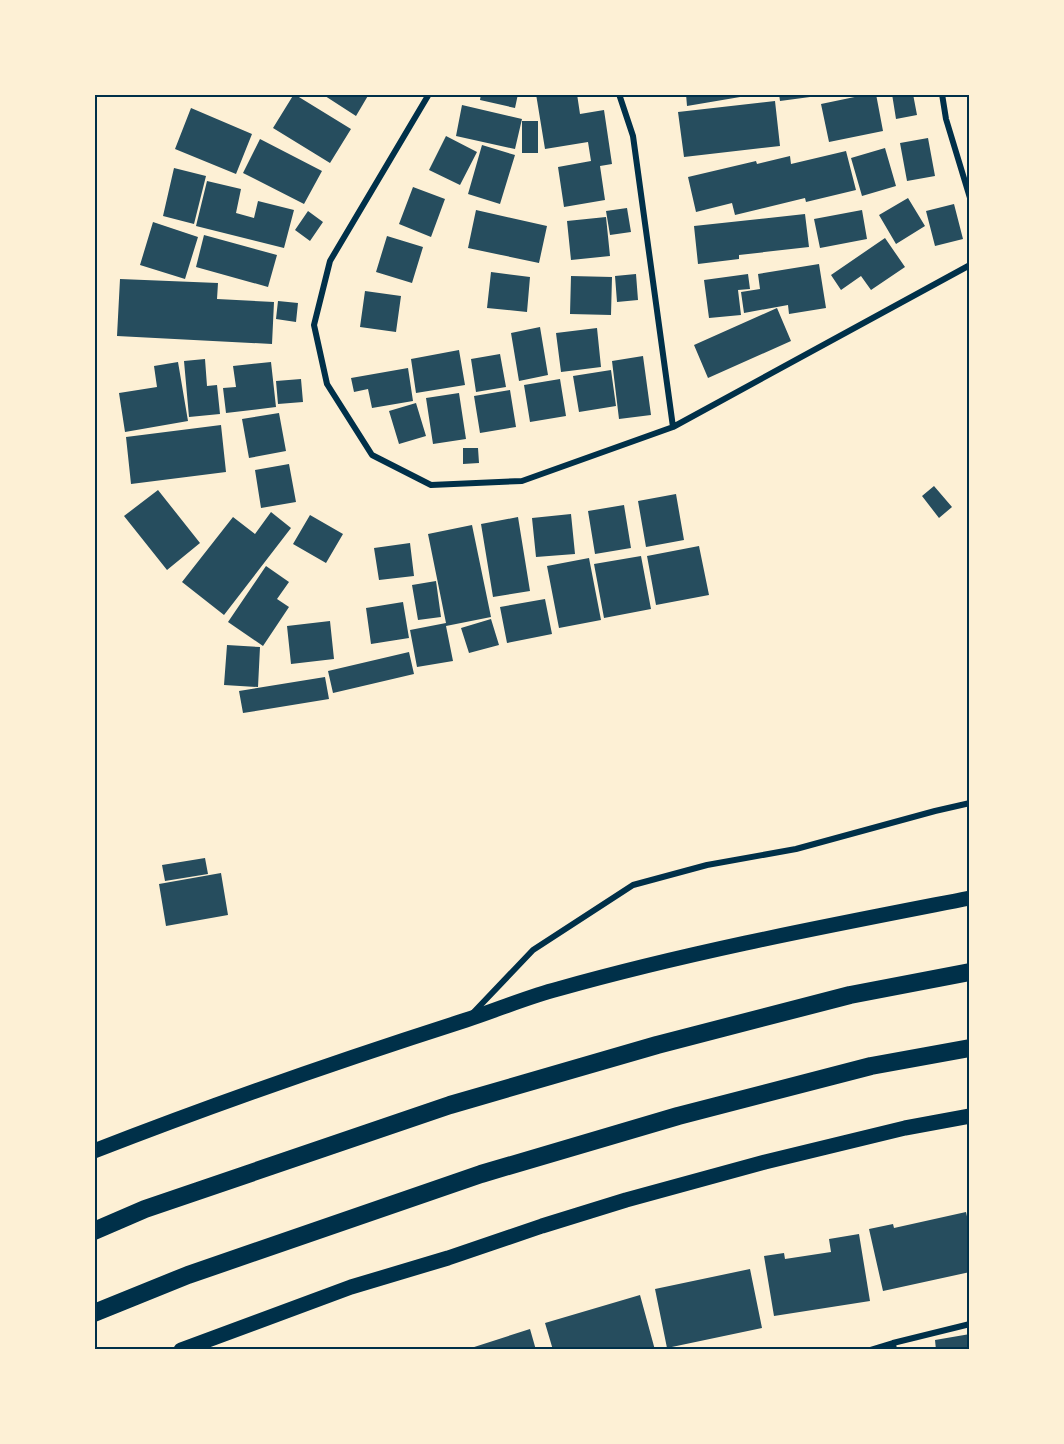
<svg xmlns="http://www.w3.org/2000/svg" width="1064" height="1444" font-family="'DejaVu Sans',sans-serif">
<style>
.building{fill:#264d5e}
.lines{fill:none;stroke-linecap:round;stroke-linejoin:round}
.minor{stroke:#003049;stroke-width:6}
.primary{stroke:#003049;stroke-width:15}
.motorway{stroke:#003049;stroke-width:18}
.neatline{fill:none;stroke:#003049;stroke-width:2}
</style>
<rect width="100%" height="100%" fill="#fdf0d5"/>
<path class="building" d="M294,94l57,35 -21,34 -57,-35z
M322,94h47l-13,22z
M481,94h37l-3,14 -35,-8z
M536,94h41l3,20 24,-4 8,54 -12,2 5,34 -41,7 -6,-40 33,-6 -3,-19 -43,7z
M686,94h60v2l-59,10z
M779,94h31v3l-30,4z
M869,94h7l7,37 -54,11 -8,-38z
M892,94h21l4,21 -21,4z
M775,101l5,45 -96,11 -6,-45z
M462,105l60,14 -7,30 -59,-13z
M191,108l61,26 -16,40 -61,-25z
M522,121h16v32h-16z
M446,136l31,16 -17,33 -31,-15z
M928,138l7,38 -28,5 -7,-38z
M260,139l62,32 -18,33 -61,-31z
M482,145l33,10 -15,49 -32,-10z
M885,148l11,38 -34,10 -11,-38z
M846,151l10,39 -50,12 -1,-4 -70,17 -3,-12 -36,9 -8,-35 68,-16 1,3 33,-8 1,8z
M174,168l32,8 -12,48 -31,-8z
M207,181l34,8 -5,24 18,5 4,-17 36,9 -10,38 -88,-22z
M413,187l32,12 -14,38 -32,-13z
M908,198l17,28 -29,18 -17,-29z
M954,204l9,35 -28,7 -9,-35z
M627,208l4,24 -21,3 -4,-24z
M476,210l71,16 -8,37 -71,-15z
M862,210l5,29 -47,9 -6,-29z
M308,211l15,11 -13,19 -15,-11z
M805,214l4,33 -70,8v4l-41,5 -4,-38z
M606,217l4,39 -39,4 -4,-39z
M153,222l45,15 -13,42 -45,-14z
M204,235l73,20 -9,32 -72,-20z
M387,236l36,11 -11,36 -36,-11z
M885,238l20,29 -34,23 -10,-14 -20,14 -10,-15z
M819,264l7,44 -37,6 -1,-9 -44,8 -3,-21 19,-3 -2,-15z
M491,272l39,5 -3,35 -40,-4z
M636,274l2,26 -21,2 -2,-26z
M748,274l2,15 -12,1 3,25 -32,3 -5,-38z
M571,276l41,1 -1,38 -41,-1z
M120,279l98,4 -1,16 57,3 -2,42 -155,-8z
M365,291l36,5 -5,36 -36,-5z
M278,301l20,2 -2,19 -20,-3z
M777,308l14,33 -83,37 -14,-33z
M540,327l8,48 -29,6 -8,-48z
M597,328l4,39 -40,5 -5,-39z
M459,350l6,35 -49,8 -5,-34z
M500,354l6,33 -30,5 -5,-33z
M643,356l8,59 -32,4 -7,-58z
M205,359l2,27 10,-1 3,29 -31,3 -5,-56z
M178,362l10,59 -63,11 -6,-39 38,-6 -3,-21z
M271,362l5,45 -50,6 -3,-25 13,-1 -3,-21z
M408,368l5,33 -41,7 -4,-19 -14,3 -3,-14z
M611,370l5,36 -37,6 -6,-36z
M301,379l2,23 -25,2 -2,-23z
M560,379l6,37 -36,6 -6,-37z
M510,390l6,37 -36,6 -6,-37z
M459,393l7,46 -33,5 -7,-46z
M416,403l10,33 -27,8 -10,-33z
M279,413l7,38 -37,7 -7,-39z
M221,425l5,47 -95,12 -5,-47z
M463,448h15l1,15 -16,1z
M289,464l7,38 -35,6 -6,-38z
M934,486l18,21 -13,11 -17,-22z
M158,490l42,53 -33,27 -43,-54z
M676,494l8,46 -38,7 -8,-46z
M624,505l7,43 -36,6 -7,-43z
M271,512l20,16 -67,87 -42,-33 51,-65 22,17z
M571,514l4,40 -39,3 -4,-39z
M310,515l33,19 -17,29 -33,-19z
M518,517l12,74 -37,6 -12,-73z
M472,525l19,92 -45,9 7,35 -36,6 -7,-37 36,-7 -18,-89z
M410,543l4,33 -35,4 -5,-32z
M699,546l10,49 -53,10 -9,-49z
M641,556l10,53 -47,9 -10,-54z
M589,558l12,62 -42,8 -12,-62z
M266,566l23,16 -12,17 12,8 -26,39 -35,-24z
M436,581l5,36 -23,3 -6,-35z
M545,599l7,35 -45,9 -7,-36z
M403,602l6,36 -38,6 -5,-36z
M491,619l8,26 -30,8 -8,-25z
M330,621l4,38 -43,5 -4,-38z
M227,645l33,2 -2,40 -34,-2z
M409,652l5,22 -81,19 -5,-22z
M325,677l4,22 -86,14 -4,-22z
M205,858l3,16 -43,7 -3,-16z
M221,873l7,42 -62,11 -7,-42z
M966,1212l4,18v42l-87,19 -14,-62 24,-5 1,4z
M859,1234l11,67 -96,15 -10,-60 20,-3 1,6 46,-7 -2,-13z
M750,1269l12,59 -95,20 -12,-59z
M640,1295l15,55h-102l-8,-27z
M530,1329l6,21h-68v-1z
M970,1334v16h-34l-1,-10z"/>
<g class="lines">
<path class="minor" d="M429,94l-99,167 -16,64 13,59 45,71 59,30 91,-4 151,-54 297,-162
M619,94l14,42 40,291
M942,94l4,25 24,79
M472,1014l61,-64 100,-65 74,-20 89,-16 139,-38 35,-8
M870,1350l23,-7
M894,1350l-1,-7 77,-19"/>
<path class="primary" d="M94,1151c123,-48 247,-91 372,-131 31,-10 61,-23 92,-31 135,-38 274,-64 412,-91
M181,1350l170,-63 97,-29 94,-32 84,-26 139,-38 140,-34 65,-12"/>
<path class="motorway" d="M94,1231l51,-22 305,-104 207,-60 193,-50 120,-23
M94,1313l94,-38 293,-101 197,-58 193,-50 99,-18"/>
</g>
<rect width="1064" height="1444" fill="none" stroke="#fdf0d5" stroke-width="192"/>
<rect x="96" y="96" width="872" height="1252" class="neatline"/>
</svg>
